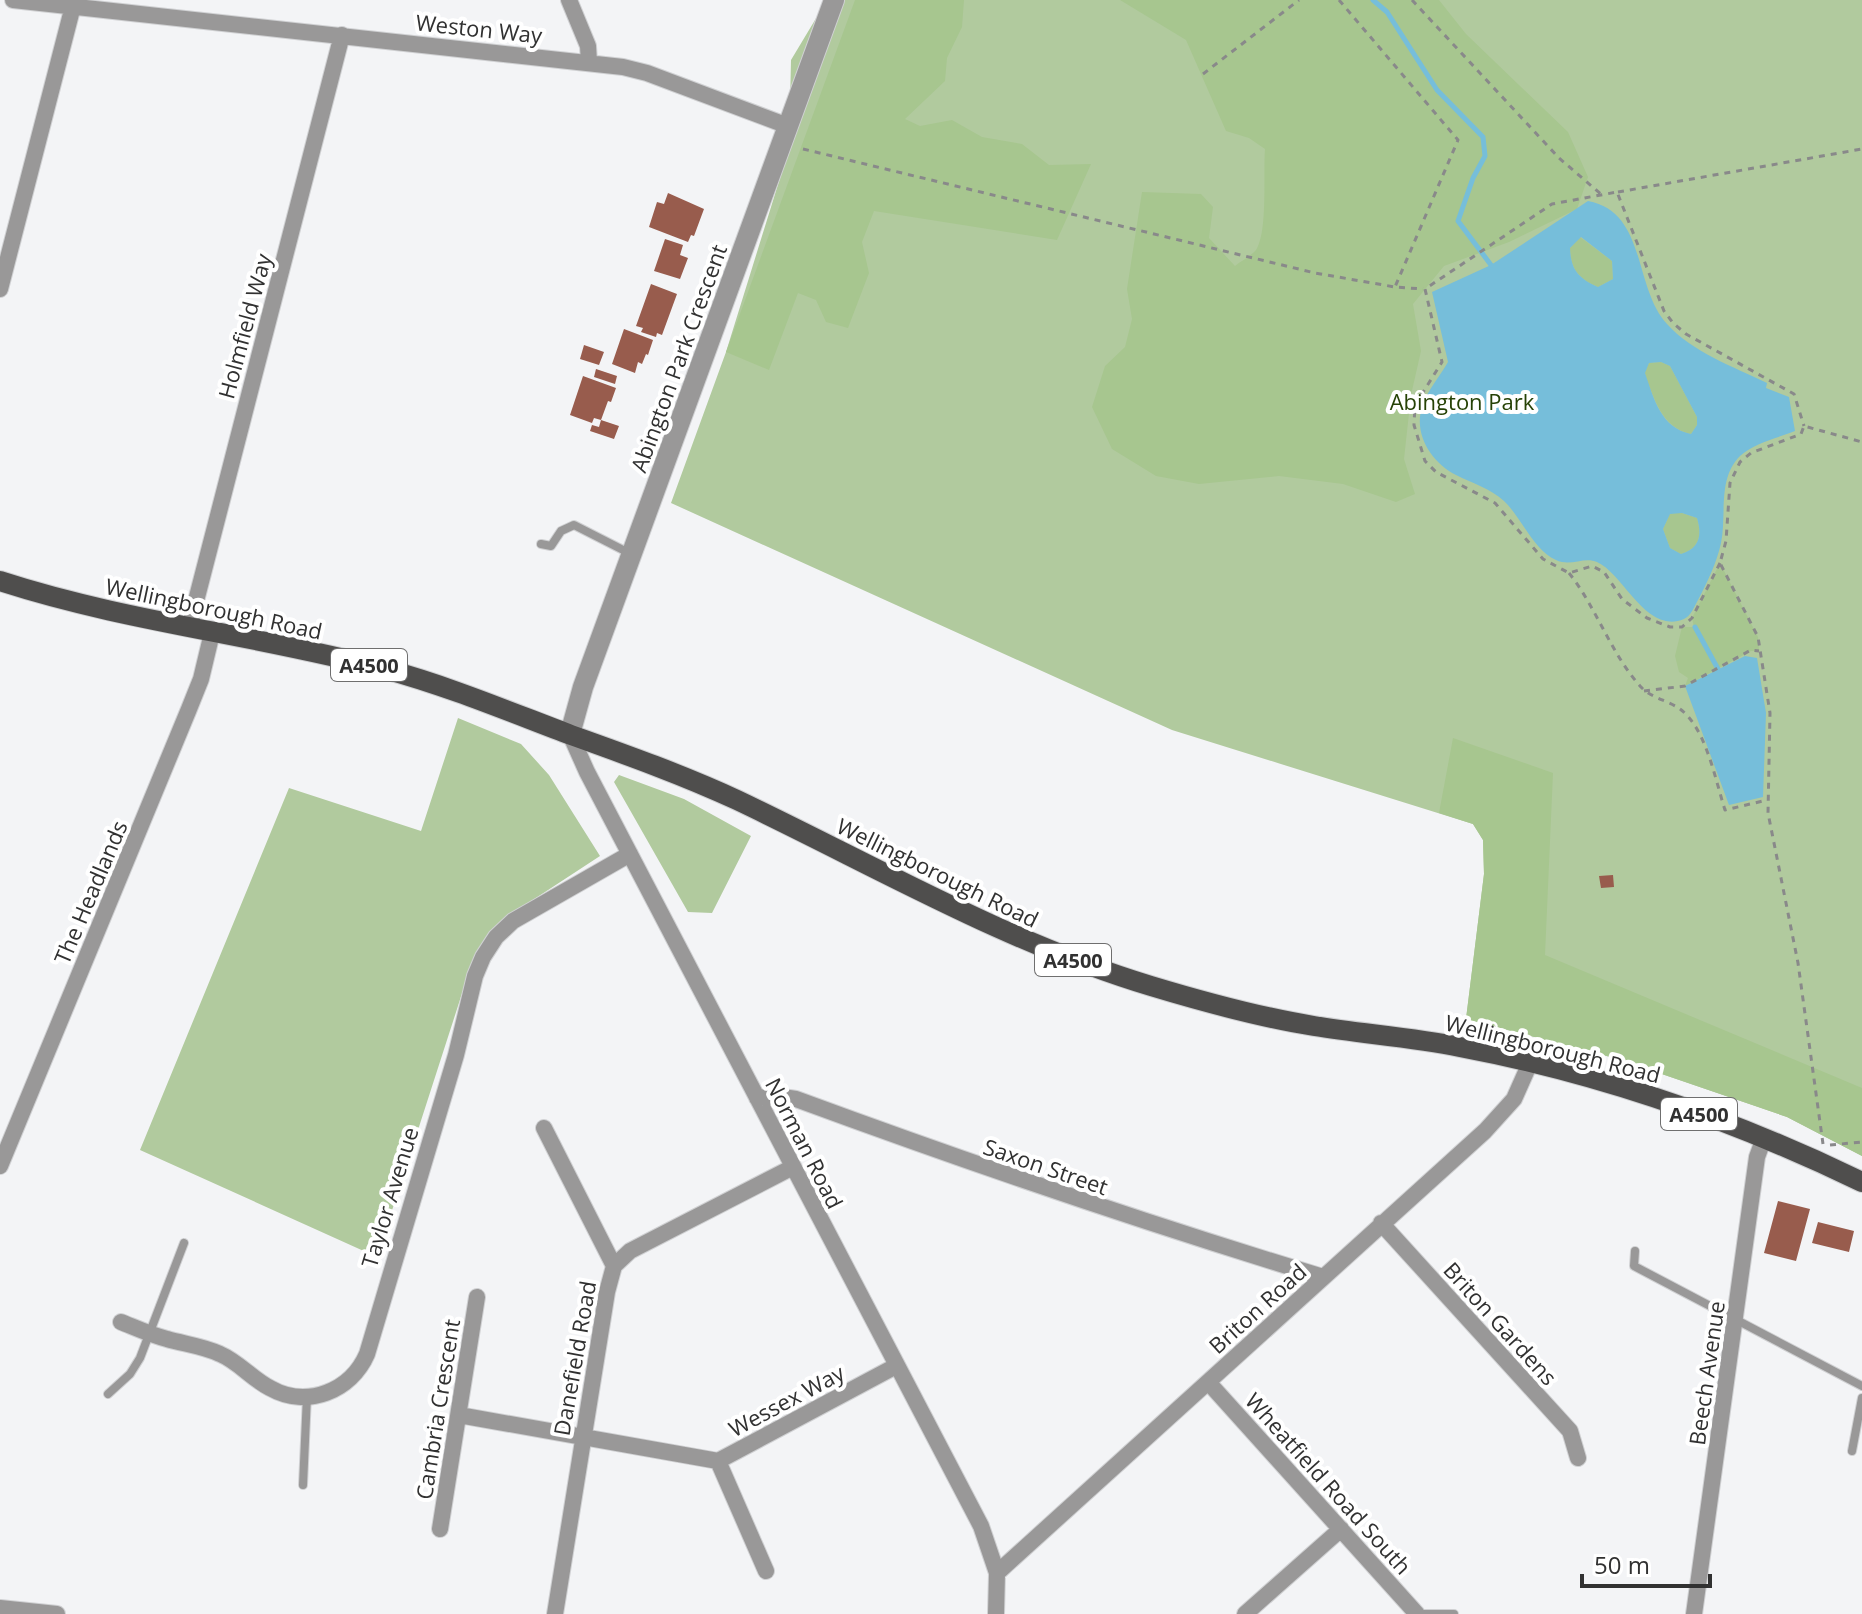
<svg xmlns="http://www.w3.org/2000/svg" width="1862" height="1614" font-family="'Open Sans',sans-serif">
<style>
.green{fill:#b1ca9e}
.forest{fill:#a7c68f}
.water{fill:#76beda;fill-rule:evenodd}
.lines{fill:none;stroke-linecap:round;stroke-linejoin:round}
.stream{stroke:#76beda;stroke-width:5}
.building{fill:#985c4d}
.service-casing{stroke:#d0d1d3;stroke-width:10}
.minor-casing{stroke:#d0d1d3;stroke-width:18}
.tertiary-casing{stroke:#d0d1d3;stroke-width:22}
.primary-casing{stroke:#d0d1d3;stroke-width:22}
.path{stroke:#89898a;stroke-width:3;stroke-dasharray:6 6;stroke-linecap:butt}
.service{stroke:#999898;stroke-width:8}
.minor{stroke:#999898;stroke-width:16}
.tertiary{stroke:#999898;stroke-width:20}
.primary{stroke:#4f4e4d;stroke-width:20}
.labels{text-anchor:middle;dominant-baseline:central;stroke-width:8;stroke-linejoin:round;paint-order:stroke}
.shield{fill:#fff;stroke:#6f6f6f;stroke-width:2}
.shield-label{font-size:20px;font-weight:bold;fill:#313131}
.street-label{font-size:22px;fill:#313131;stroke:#fff}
.park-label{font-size:22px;fill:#264206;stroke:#fff}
</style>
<rect width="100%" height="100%" fill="#f3f4f6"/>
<path class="green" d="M827,0h1035v1156l-75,-39 -169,-58 -152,-40 18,-145 -1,-34 -10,-16 -301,-94 -501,-227 55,-151 63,-203 2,-89z
M458,718l63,26 28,31 51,81 -84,55 -49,67 -90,279 -237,-107 149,-362 132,43z
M619,775l65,24 67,37 -39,77 -24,-1 -74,-130z"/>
<path class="forest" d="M855,0h109l-2,27 -15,31 -2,23 -40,38 15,7 32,-6 30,17 40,7 27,21 42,-1 -34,76 -183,-29 -12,31 7,31 -21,55 -22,-6 -10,-22 -18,-7 -29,77 -43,-18z
M1120,0h319l27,34 102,98 20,45 -11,32 -68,33 -65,24 -31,38 8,47 -10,44 -7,64 11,35 -19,8 -53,-18 -64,-8 -80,8 -43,-8 -44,-27 -20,-42 13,-41 20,-19 7,-28 -5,-30 15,-97 59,2 12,13 -4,31 26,28c6,-5 16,-10 21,-16 12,-18 7,-77 9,-101l-16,-11 -23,-7 -40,-91z
M1580,237l32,24 1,18 -15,8c-20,-9 -27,-17 -28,-39z
M1661,362l9,4 27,51v8l-6,9c-30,-7 -36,-35 -47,-61l5,-10z
M1670,513h12l15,5c5,17 3,30 -16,36l-11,-6 -7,-19z
M1720,563l38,74 1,14h-8l-66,35 3,-8 -9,-6 -4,-16 7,-29h12l-2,-9z
M1453,738l100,35 -8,182 317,133v68l-75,-39 -169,-58 -152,-40 18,-145 -1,-34 -10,-16 -34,-11z"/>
<path class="water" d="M1588,201c59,11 45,86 79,123 25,28 67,43 100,59l-1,5 23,9 6,34c-17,7 -41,12 -55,25 -23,23 -13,59 -19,87 -4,19 -14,40 -23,57 -4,7 -7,16 -14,19 -38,16 -60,-45 -87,-57 -13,-6 -26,5 -41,-2 -23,-10 -34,-42 -52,-59 -13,-12 -32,-18 -48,-26 -25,-13 -44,-42 -33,-71 5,-14 17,-28 25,-42l-16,-70 59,-27zM1581,237l31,24 1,18 -15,8c-20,-9 -27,-17 -28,-39zM1661,362l9,4 27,51v8l-6,9c-30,-6 -37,-35 -46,-61l4,-10zM1682,513l15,5c5,17 3,30 -16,36l-11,-6 -7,-19 7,-15z
M1745,656l12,2 9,55 -3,84 -34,8 -44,-119z"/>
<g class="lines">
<path class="stream" d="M1373,0l14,12 50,78 46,47 2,19 -12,22 -15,43 33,44
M1695,627l23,42"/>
</g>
<path class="building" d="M668,193l36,16 -10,27 -3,-1 -3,7 -39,-15 8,-25 7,2z
M665,239l18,6 -3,10 8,3 -8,21 -26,-8z
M651,284l26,10 -15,41 -5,-2 -1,4 -15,-5 2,-4 -7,-2z
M624,329l29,11 -5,15 -2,-1 -4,10 -4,-2 -3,11 -23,-9z
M584,345l20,7 -5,13 -19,-6z
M596,369l21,7 -2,8 -21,-7z
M583,376l33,12 -5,14 -3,-1 -7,19 -7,-2 -2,5 -22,-8z
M601,420l18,6 -5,13 -24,-8 2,-6 7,2z
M1613,875l1,12 -13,1 -2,-12z
M1778,1201l32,8 -14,52 -32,-8z
M1818,1222l36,9 -5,21 -37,-9z"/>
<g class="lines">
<g class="service-casing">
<path id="service" d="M541,544l10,2 10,-15 13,-6 57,29
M1635,1251l-1,15 228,120
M108,1394l22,-20 10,-16 44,-115
M1852,1451l10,-53
M303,1485l4,-89
M1418,1614h36"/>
</g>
<g class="minor-casing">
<path id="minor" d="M13,0l610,67 24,6 141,53
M569,0l19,46 1,16
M0,289l73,-283
M189,628l153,-593
M570,734l17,38 394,754 16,47 -1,41
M757,1098l19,-2 20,3c174,64 349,124 527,178
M544,1128l70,138
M0,1166l189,-457 12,-30 11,-46
M1381,1223l189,208 8,27
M121,1322c15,6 30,13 46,17 17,5 36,7 53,15 19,8 32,25 50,34 37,21 81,3 97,-34l89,-299 19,-79 8,-19 13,-20 17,-16 117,-67
M1208,1382l209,232
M459,1415l259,46 178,-95
M718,1461l48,110
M440,1529l37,-232
M997,1573l488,-442 29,-32 16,-36
M0,1608l57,6
M555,1614l52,-322 7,-26 16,-15 163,-84
M1245,1614l96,-85
M1694,1614l63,-457 7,-19"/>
</g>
<g class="tertiary-casing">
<path id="tertiary" d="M570,734l13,-47 251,-687"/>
</g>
<g class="primary-casing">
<path id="primary" d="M0,581c126,41 258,54 385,88 63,17 125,43 186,66 56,20 112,40 166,65 137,65 268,142 414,186 53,16 107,31 163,40 48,8 98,11 146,21 138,26 276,74 402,135"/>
</g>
<path class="path" d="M1339,0l119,140 -63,147
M1412,0l147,158 43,37
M1203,74l96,-74
M803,149l512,124 80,14 28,2
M1618,192l244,-43
M1720,563l-28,55 -10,9h-12l-23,-9 -25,-19 -18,-27 -12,-6 -23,7 -26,-14 -48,-56 -59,-31 -11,-11 -11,-36 1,-20 27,-43 -17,-73 127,-85 65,-12 47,119 9,12 13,11 108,60 10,32
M1569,573c28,35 42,82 73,115 10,10 27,13 38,21 26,19 35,70 45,101l42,-10
M1644,691l41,-5 66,-36 8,1
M1823,1144l-25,-181 -30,-150 2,-100 -12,-76 -38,-74 6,-22 4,-58 10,-21 11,-9 50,-19 3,-8 58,16
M1830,1145l32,-3"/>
<use href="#service" class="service"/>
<use href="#minor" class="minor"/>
<use href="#tertiary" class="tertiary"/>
<use href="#primary" class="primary"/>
</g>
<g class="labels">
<g class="shield">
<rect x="331" y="649" width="76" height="32" rx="6"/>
<rect x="1035" y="944" width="76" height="32" rx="6"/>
<rect x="1661" y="1098" width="76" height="32" rx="6"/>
</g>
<g class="shield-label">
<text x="369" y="665">A4500</text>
<text x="1073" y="960">A4500</text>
<text x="1699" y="1114">A4500</text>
</g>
<g class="street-label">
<text transform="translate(479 28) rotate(6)">Weston Way</text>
<text transform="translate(244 326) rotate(-75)">Holmfield Way</text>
<text transform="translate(678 358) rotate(-70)">Abington Park Crescent</text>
<text transform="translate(214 608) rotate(12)">Wellingborough Road</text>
<text transform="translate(938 872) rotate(26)">Wellingborough Road</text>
<text transform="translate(90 892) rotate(-67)">The Headlands</text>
<text transform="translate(1553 1048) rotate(14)">Wellingborough Road</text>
<text transform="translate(805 1143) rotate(63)">Norman Road</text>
<text transform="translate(1046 1166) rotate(19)">Saxon Street</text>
<text transform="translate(389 1197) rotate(-73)">Taylor Avenue</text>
<text transform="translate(1257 1308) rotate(-42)">Briton Road</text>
<text transform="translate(1501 1323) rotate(48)">Briton Gardens</text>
<text transform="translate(574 1358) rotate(-80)">Danefield Road</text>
<text transform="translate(1706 1373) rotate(-82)">Beech Avenue</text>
<text transform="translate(786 1400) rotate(-28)">Wessex Way</text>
<text transform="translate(437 1409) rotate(-81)">Cambria Crescent</text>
<text transform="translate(1329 1483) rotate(48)">Wheatfield Road South</text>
</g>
<g class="park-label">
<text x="1462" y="401">Abington Park</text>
</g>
</g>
<path d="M1582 1574v12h128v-12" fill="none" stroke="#313131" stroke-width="4"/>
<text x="1594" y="1574" font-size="24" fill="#313131" stroke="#ffffff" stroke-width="6" paint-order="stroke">50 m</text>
</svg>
